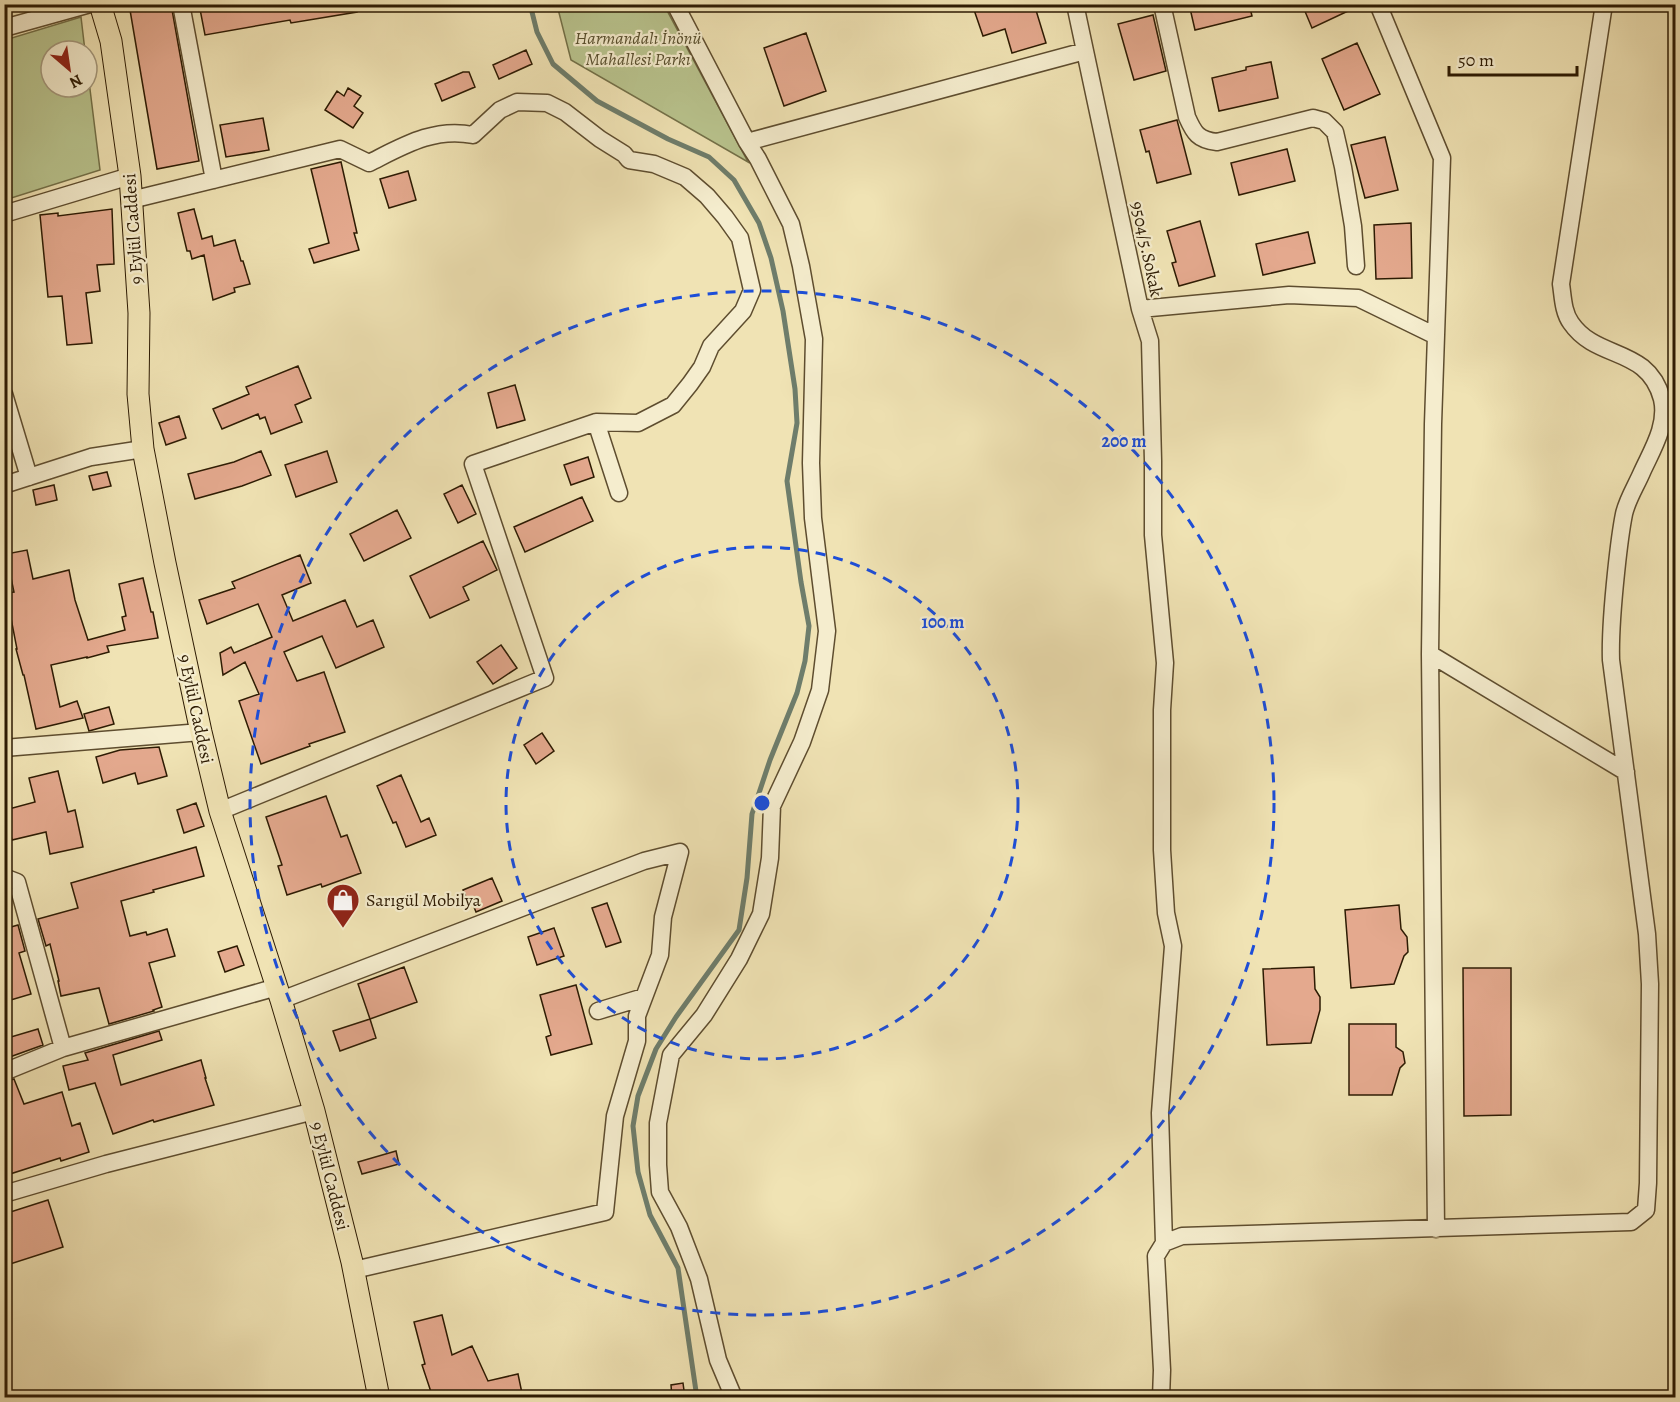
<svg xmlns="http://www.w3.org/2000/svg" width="1680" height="1402" font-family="Alegreya,serif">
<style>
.green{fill:#b9c48e;stroke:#737048;stroke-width:1.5}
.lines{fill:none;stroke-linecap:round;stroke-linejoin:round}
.stream{stroke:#6e7d6b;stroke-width:5}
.building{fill:#e4a98e;stroke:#2d1b03;stroke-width:1.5}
.minor-casing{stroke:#5e4d2f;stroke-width:19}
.major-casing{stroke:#2d1b03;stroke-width:23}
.minor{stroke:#f5edce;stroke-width:16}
.major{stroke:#f0e3b4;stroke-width:21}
.ring{fill:none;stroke:#1d4ed8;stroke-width:3;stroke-dasharray:10 8}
.labels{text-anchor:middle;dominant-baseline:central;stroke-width:4.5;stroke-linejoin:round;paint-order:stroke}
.park-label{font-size:18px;font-style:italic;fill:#574e2d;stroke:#f5edce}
.street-label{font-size:18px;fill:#2d1b03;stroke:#f5edce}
.poi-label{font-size:18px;fill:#2d1b03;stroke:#f5edce;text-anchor:start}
.centre{fill:#1d4ed8;stroke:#f5edce;stroke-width:3}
.ring-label{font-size:18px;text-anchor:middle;font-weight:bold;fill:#1d4ed8;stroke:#f5edce;stroke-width:4.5;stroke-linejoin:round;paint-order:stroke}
</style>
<rect width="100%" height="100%" fill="#f0e3b4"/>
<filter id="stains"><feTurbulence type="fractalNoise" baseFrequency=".00333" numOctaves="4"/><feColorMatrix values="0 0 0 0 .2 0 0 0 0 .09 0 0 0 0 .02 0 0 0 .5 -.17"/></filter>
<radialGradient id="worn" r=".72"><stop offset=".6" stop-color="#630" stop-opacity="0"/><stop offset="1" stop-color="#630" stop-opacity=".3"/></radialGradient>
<path class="green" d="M557,5h107l84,157 -177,-102z
M81,17l4,34h-34v36h36v-22l13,105 -95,30v-160z"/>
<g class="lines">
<path class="stream" d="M530,4l7,28 16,32 44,37 71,38 41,18 25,23 25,43 12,35 12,53 12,78 2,34 -10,58 14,101 8,44 -4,35 -8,32 -27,67 -18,54 -5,64 -8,52 -63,87 -20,32 -18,47 -5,30 5,46 12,43 28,53 19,130"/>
</g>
<path class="building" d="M162,4h9l28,157 -42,8 -27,-159z
M199,4h158v8l-66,11 -1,-3 -85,15z
M972,4h54l2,5 7,-2 11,36 -34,10 -7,-24 -22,7z
M1189,4h60l3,12 -57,14z
M1315,4h48l-51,24 -8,-19z
M1153,15l13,56 -32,9 -16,-56z
M806,33l20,58 -42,15 -20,-58z
M1357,43l23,51 -36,16 -22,-51z
M526,50l6,14 -33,15 -6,-14z
M1271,62l7,36 -59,13 -7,-33 34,-8v-3z
M463,72h6l6,15 -33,14 -7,-17z
M348,88l13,8 -7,10 9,7 -10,15 -28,-18 12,-19 7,5z
M263,118l6,32 -43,7 -6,-32z
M1177,120l14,54 -34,9 -8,-32 -3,1 -6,-22z
M1385,137l13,53 -33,8 -14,-53z
M1287,149l8,32 -56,14 -8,-32z
M341,162l16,71h-3l5,17 -45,13 -5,-14 20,-6 -18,-74z
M408,171l8,29 -27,8 -9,-29z
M112,209l2,55 -17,1 3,26 -14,2 6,50 -25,2 -5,-49 -14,1 -8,-82 18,-2v3z
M194,209l8,30 10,-3 2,10 21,-6 6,21h2l7,23 -16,4 1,4 -22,8 -9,-45 -12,4 -2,-8h-3l-9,-38z
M1200,221l15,55 -36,10 -7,-23 4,-1 -9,-31z
M1411,223l1,55 -36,1 -2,-54z
M1308,232l7,31 -52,12 -7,-31z
M298,366l13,32 -16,7 7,17 -31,12 -6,-17 -5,2 -2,-5 -36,15 -9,-20 36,-15 -3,-7z
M515,385l10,35 -28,8 -9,-35z
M179,416l7,22 -20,7 -7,-22z
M261,451l10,24 -29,11 -47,13 -7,-25 46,-12z
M327,451l10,31 -41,15 -11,-32z
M588,457l6,20 -23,8 -7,-20z
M107,472l4,14 -18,4 -4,-14z
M54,485l3,15 -21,5 -3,-15z
M462,485l14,29 -18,9 -14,-29z
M582,497l11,24 -68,31 -11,-25z
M397,510l14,28 -47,23 -14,-27z
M483,541l14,29 -34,17 6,13 -39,18 -20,-42z
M27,550l6,29 36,-9 6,30 13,40 37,-10 -3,-13 4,-1 -7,-32 24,-6 8,34h2l5,26 -51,8 2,6 -22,6v-1l-36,8 9,42 17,-6 6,17 -47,11 -12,-54h-1l-7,-26h1l-11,-56 8,-1 -8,-38z
M300,555l11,28 -29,12 11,26 52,-21 12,27 16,-7 11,27 -48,21 -14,-32 -38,16 13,29 27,-9 21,60 -36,12 1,2 -49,18 -22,-63 20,-7 -14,-32 -22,13 -3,-22 11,-6 3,6 38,-16 -14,-33 -51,20 -8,-24 36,-12 -3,-6z
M501,645l16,23 -24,16 -16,-22z
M109,707l5,17 -25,7 -5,-17z
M542,733l12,18 -18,13 -12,-19z
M159,747l8,29 -29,8 -3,-11 -32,10 -7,-26 24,-7z
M58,771l10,41 7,-2 8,37 -33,7 -4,-22 -34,8 -7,-30 30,-8 -6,-24z
M401,775l20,47 8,-4 7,17 -30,12 -10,-25 -3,1 -16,-37z
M326,796l15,41 6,-2 14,38 -39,14 -1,-3 -34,11 -9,-29 4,-1 -16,-48z
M196,803l8,23 -20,7 -7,-23z
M196,847l8,29 -51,14 1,2 -33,9 9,35 16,-4 1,3 20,-6 8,27 -26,7 13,44 -9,3 1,1 -45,13 -10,-36 -38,8 -3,-15h1l-9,-37 -4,2 -8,-27 40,-11 -7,-25z
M492,878l10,23 -26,11 -4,-10 -3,2 -6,-14z
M607,903l14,39 -15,5 -14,-39z
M1399,905l2,24 6,8 1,15 -4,4 -10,28 -43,4 -6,-78z
M18,925l7,26 -6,2 12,41 -27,8v-73z
M554,928l10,28 -27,9 -9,-28z
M237,946l7,19 -19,7 -7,-20z
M404,967l13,35 -47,17 -12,-35z
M1314,967l1,22 5,8v13l-9,33 -44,2 -4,-76z
M1463,968h48v147l-47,1z
M576,985l16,59 -41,11 -5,-18 5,-2 -11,-40z
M370,1019l6,19 -36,13 -7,-20z
M1349,1024h47v23l7,5 2,11 -5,5 -8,27h-43z
M38,1029l5,16 -36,13 -3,2v-21z
M159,1031l3,9 -49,15 8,30 80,-25 5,18h-1l9,27 -60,17 -1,-2 -40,14 -18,-51 -26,7 -6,-24 25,-6 -3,-7z
M14,1079l10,25 38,-12 10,34 8,-3 9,29 -28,9 -1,-3 -50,16 -1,-2 -5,1v-91z
M396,1151l3,13 -37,10 -4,-12z
M48,1200l15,47 -59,19v-52z
M442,1315l10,40 20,-9 16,35 30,-7 5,24h-90l-11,-33 3,-1 -11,-42z
M683,1383l2,15h-13l-1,-13z"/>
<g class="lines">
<g class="minor-casing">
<path id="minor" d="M181,4l33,176
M675,4l72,138 11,17 33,65 10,42 13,73 -3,124 2,55 14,113 -7,59 -18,52 -30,64 -2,52 -9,56 -22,45 -35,56 -33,40 -13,68v42l2,27 19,35 20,52 19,81 16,38
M1075,4l65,305 149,-14 69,3 78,38
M1162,4l25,113c7,16 11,23 30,25l96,-24 11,3 11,11 8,35 10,59 3,40
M1378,4l64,154 -9,266 -3,230 6,575
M4,28l86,-24
M747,142l338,-91
M131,200l209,-51 29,14c34,-17 65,-36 104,-28l27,-25 17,-8 30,1 18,9 35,27 24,15 5,6 25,4 31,13 22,19 18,21 15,21 12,52 -9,21 -32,35 -9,21 -12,17 -17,21 -35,18 -42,-1
M4,214l126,-38
M1140,309l10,32 3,120v74l12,128 -3,47v140l4,63 7,33 -13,167 4,130
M4,394l25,83
M4,485l87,-28 52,-8
M1430,654l196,118
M4,748l197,-16
M220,811l325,-133 -72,-214 123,-42 23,71
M4,877l13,5 46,166
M281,1000l363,-139 36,-9 -17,65 -3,38 -23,61v25l-22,75 -10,96 -251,58
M598,1011l46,-14
M4,1072l59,-24 214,-61
M4,1194l102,-30 208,-53
M1161,1398l1,-28 -6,-114 8,-13 18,-7 449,-14 15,-12 2,-27 2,-199 -3,-50 -36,-274c-1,-29 2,-58 5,-87 2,-19 4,-39 8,-59 3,-14 12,-28 18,-42 10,-22 26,-47 20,-73 -14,-53 -65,-38 -91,-76 -8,-11 -8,-26 -10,-39l43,-280"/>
</g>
<g class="major-casing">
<path id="major" d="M100,4l11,37 19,135 9,137 -1,81 5,55 22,114 36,169 19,79 61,189 33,111 38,151 27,136"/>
</g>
<use href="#minor" class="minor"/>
<use href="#major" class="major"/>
</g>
<g class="ring">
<circle cx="762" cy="803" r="256"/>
<circle cx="762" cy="803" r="512"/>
</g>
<defs>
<g id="shop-pin" transform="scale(1.725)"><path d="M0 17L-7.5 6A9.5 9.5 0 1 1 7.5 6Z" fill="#8f2418" stroke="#f5edce"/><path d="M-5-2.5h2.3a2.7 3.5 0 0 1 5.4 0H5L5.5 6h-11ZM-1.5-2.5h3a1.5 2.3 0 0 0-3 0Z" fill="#fff"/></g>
</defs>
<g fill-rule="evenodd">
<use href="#shop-pin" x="343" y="900"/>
</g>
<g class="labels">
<g class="park-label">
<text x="638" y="38">Harmandalı İnönü<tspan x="638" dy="21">Mahallesi Parkı</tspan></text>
</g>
<g class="street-label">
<text transform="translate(133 229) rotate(-94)">9 Eylül Caddesi</text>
<text transform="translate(1147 249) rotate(78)">9504/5.Sokak</text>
<text transform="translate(196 709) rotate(78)">9 Eylül Caddesi</text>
<text transform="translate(330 1176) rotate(76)">9 Eylül Caddesi</text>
</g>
<g class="poi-label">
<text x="366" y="900">Sarıgül Mobilya</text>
</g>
</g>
<circle cx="762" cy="803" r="9" class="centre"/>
<g class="ring-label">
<text x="1124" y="447">200 m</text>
<text x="943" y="628">100 m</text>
</g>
<rect width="1680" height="1402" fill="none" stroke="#f0e3b4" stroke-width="24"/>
<rect x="6" y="6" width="1668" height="1390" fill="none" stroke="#2d1b03" stroke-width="3"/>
<rect x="12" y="12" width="1656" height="1378" fill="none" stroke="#2d1b03" stroke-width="1.5"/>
<g transform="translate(69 69) rotate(151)"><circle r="28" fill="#f5edce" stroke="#a5997d" stroke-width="1.5"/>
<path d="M0-4.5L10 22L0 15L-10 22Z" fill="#8f2418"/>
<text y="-9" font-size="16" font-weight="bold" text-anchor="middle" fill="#2d1b03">N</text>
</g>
<path d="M1449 66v9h128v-9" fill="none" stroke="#2d1b03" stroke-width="3"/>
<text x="1458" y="66" font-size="18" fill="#2d1b03" stroke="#f5edce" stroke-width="4.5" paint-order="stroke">50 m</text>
<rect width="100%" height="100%" filter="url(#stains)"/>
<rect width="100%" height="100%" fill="url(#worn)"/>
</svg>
